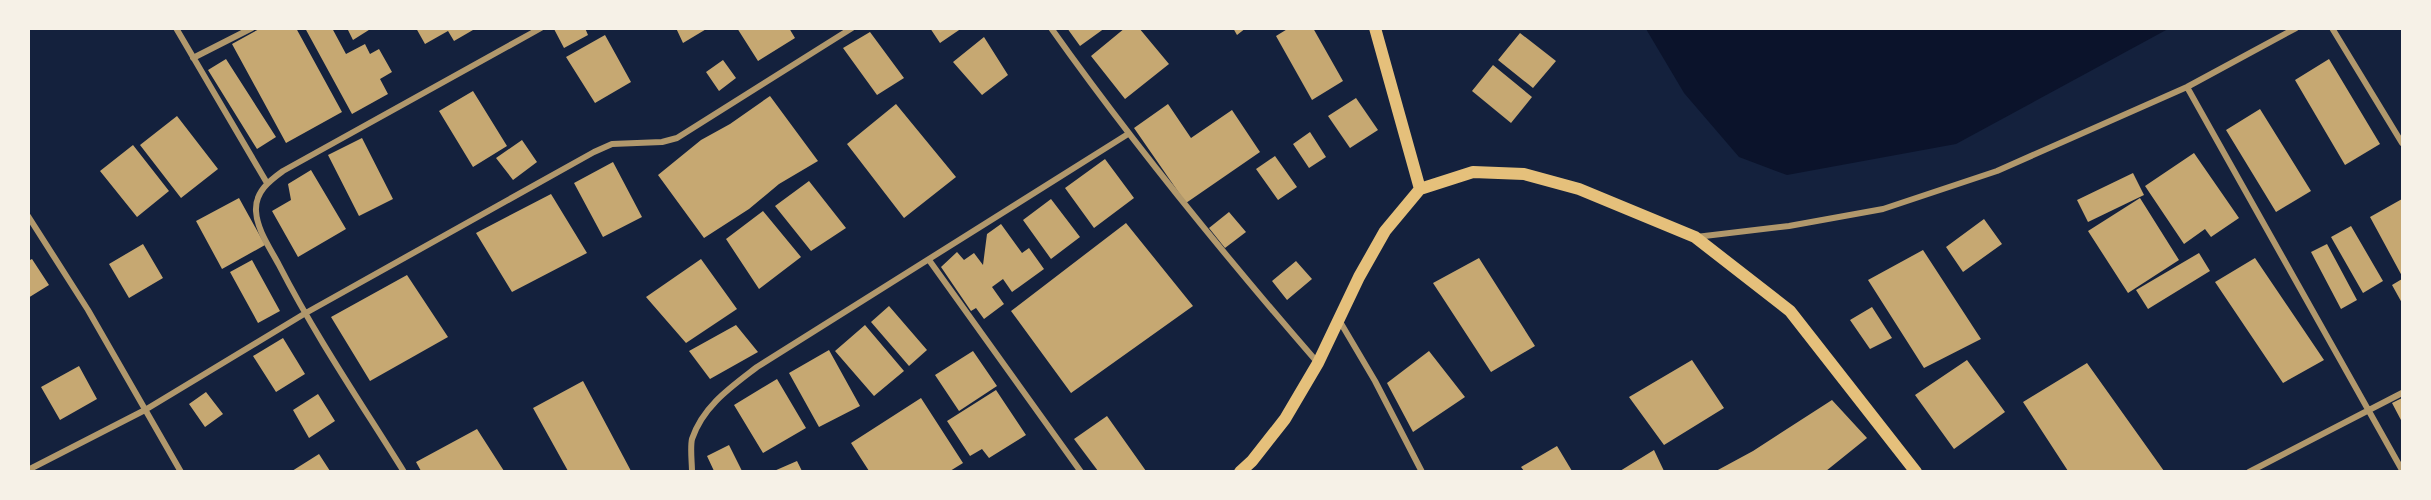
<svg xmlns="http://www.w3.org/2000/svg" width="2431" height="500" font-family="Lato,sans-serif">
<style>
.water{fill:#0b132b}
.building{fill:#c6a872}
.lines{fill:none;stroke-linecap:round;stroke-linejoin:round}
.minor{stroke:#b1986c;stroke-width:6}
.secondary{stroke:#e5c07b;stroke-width:12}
</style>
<rect width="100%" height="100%" fill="#14213d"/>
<path class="water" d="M1646,29h522l-212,115 -169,31 -48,-18 -55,-64z"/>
<path class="building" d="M261,28h35l46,84 -56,31 -54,-99z
M305,28h27l14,26 19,-10 5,10 9,-5 13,23 -12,7 8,15 -36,20z
M347,28h25l-19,12z
M416,28h57v2l-19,11 -6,-10 -23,13z
M555,28h30l3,7 -24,13 -10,-19z
M676,28h32l-25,15z
M737,28h52l6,10 -37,23z
M930,28h32l-22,15z
M1067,28h38l-25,18z
M1125,28h14l30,36 -44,35 -34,-43z
M1233,28h13l-9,7z
M1289,28h24l30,53 -31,19 -36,-64z
M870,32l34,46 -27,17 -34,-47z
M1520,33l36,28 -23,27 -35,-28z
M605,35l26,47 -36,21 -29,-46z
M984,37l24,38 -26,20 -29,-33z
M226,59l50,78 -19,12 -49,-79z
M2329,59l51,85 -35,21 -50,-85z
M723,60l13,18 -17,13 -13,-19z
M1493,65l39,32 -21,26 -39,-32z
M473,91l34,55 -34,21 -34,-56z
M770,96l48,65 -39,23 -30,25 -45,29 -46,-63 43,-35 29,-16z
M1356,98l22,32 -28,18 -22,-32z
M896,104l60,73 -52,41 -57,-74z
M1168,104l23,34 41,-28 28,42 -74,51 -52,-75z
M2260,109l51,82 -35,21 -50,-82z
M177,116l41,53 -37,29 -41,-53z
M1310,132l16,25 -17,11 -16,-24z
M362,138l31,61 -34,17 -31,-61z
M522,140l15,22 -24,18 -17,-22z
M133,145l36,46 -32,26 -37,-46z
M2194,153l45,65 -28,19 -6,-8 -21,15 -39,-58z
M1275,156l22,31 -19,13 -22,-31z
M1105,159l29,39 -40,30 -29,-40z
M613,162l29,55 -39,20 -29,-54z
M311,170l35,59 -48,28 -26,-46 19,-11 -3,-16z
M2133,173l11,22 -56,27 -11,-22z
M809,181l37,47 -35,23 -36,-45z
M551,194l36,59 -75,39 -36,-59z
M239,198l26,47 -43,24 -26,-48z
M2140,198l39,62 -51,33 -40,-62z
M1051,199l29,38 -29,22 -28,-39z
M2402,199v77l-32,-59z
M763,211l38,46 -42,32 -33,-50z
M1229,212l17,20 -21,16 -16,-20z
M1984,219l18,25 -39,28 -17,-25z
M1126,223l67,83 -122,87 -60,-82z
M1001,224l21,29 7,-5 15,21 -32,23 -9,-13 -11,8 12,17 -20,15 -8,-11 -5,3 -30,-44 16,-15 7,8 10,-7 9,12 4,-31z
M2351,226l32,55 -20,12 -32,-56z
M143,244l20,34 -34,20 -20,-34z
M2327,244l30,56 -16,9 -30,-57z
M1923,250l58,89 -57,29 -56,-88z
M2199,253l11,18 -62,38 -12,-19z
M1479,258l56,88 -44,26 -58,-89z
M2255,258l69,102 -41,23 -68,-101z
M32,259l17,26 -21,13v-37z
M701,259l36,50 -51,34 -40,-46z
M252,260l28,51 -22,12 -28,-51z
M1296,261l16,18 -25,21 -15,-19z
M407,275l41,62 -78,44 -39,-64z
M2402,279v24l-10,-18z
M889,306l38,44 -18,16 -38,-44z
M1872,307l20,31 -22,11 -20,-29z
M736,325l22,27 -48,27 -21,-28z
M865,325l39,46 -30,25 -39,-45z
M283,338l22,36 -29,18 -23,-36z
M829,350l31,56 -41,21 -30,-54z
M973,351l24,35 -38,25 -24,-36z
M1429,351l36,46 -52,35 -26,-49z
M1692,360l32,48 -60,37 -35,-48z
M1967,360l38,52 -51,37 -39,-54z
M2087,363l77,108h-96l-45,-69z
M79,366l18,33 -37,21 -19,-33z
M777,379l29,49 -43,25 -29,-48z
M583,381l48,90h-39l-1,-1 -23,1 -35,-63z
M996,390l30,45 -37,23 -7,-9 -12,7 -23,-35z
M206,392l17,22 -18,13 -16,-23z
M318,394l17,27 -26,17 -16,-28z
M921,398l42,65 -13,8h-81l-18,-28z
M2402,398v24l-10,-19z
M1832,400l35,38 -41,33h-110l37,-20z
M1107,416l39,55h-48l-24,-32z
M477,429l27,42h-83l-5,-9z
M729,445l13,26h-28l-7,-15z
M1557,446l15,25h-48l-3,-4z
M1654,450l10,21h-44z
M319,454l11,17h-38z
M797,461l5,10h-28z"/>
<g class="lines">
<path class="minor" d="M176,28l91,155
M1051,28c83,117 173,227 267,335
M2332,28l70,115
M193,58l59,-30
M2187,87l215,383
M28,216l60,94 93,162
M1696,237l93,-11 94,-17 114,-38 190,-84 109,-59
M929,260l152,212
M1339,320l36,61 47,91
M28,470l117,-60 159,-96 290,-162 18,-8 50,-2 15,-4 175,-110
M404,472c-43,-69 -88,-135 -125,-207 -9,-17 -22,-35 -23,-54 -1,-19 13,-30 27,-40l258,-143
M692,472c0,-10 -2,-24 0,-33 11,-33 39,-52 65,-72l371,-233
M2249,472l153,-79"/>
<path class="secondary" d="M1375,28l45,161
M1240,472l12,-11 33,-42 33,-56 41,-86 26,-46 35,-42 53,-17 51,2 55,15 116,48 95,74 126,161"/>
</g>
<rect width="2431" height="500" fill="none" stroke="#f6f1e7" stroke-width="60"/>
</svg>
